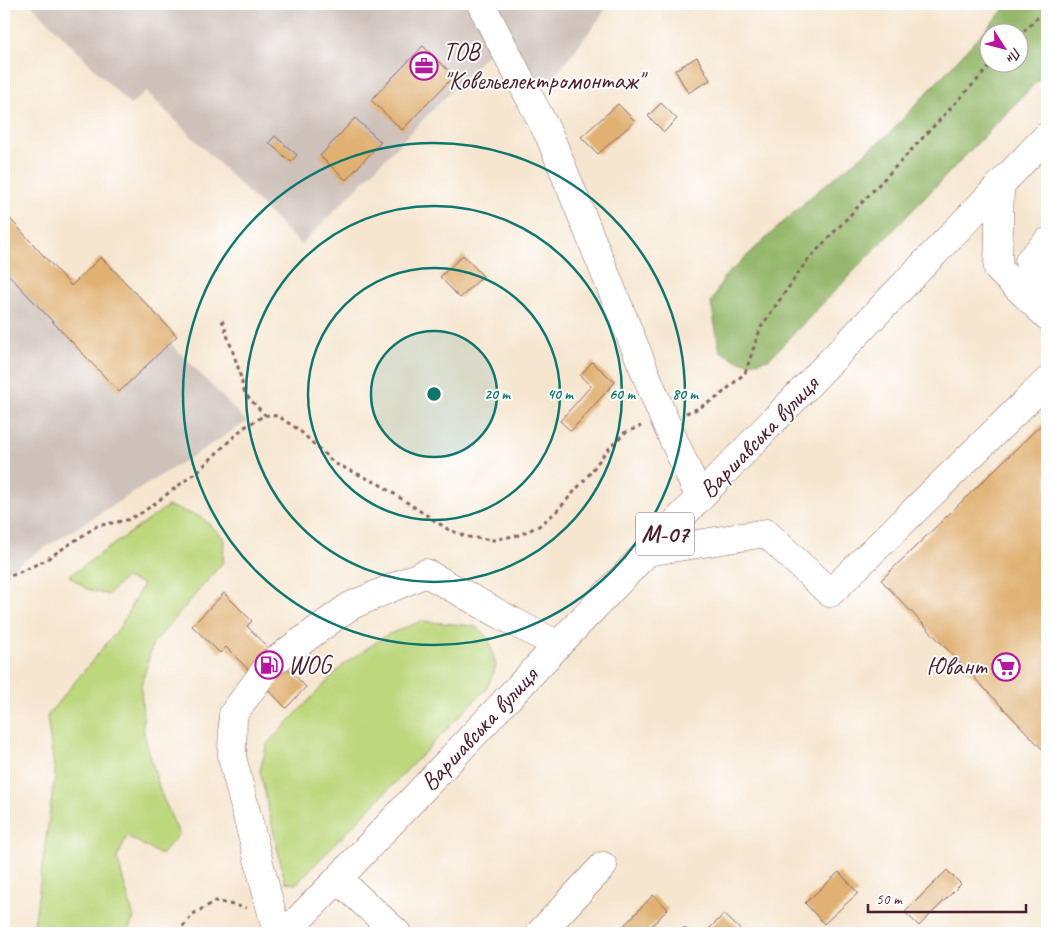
<svg xmlns="http://www.w3.org/2000/svg" width="1051" height="937" font-family="Caveat,sans-serif">
<style>
.industrial{fill:#cec1b9}
.green{fill:#bcd77c;stroke:#837b54}
.forest{fill:#95b86c;stroke:#706c4c;fill-rule:evenodd}
.building{fill:#e0b173}
.lines{fill:none;stroke-linecap:round;stroke-linejoin:round}
.minor-casing{stroke:#866565;stroke-width:29}
.highway-casing{stroke:#866565;stroke-width:29}
.path{stroke:#866565;stroke-width:3;stroke-dasharray:4 4;stroke-linecap:butt}
.minor{stroke:#fff;stroke-width:28}
.highway{stroke:#fff;stroke-width:28}
.ring{fill:none;stroke:#0f766e;stroke-width:2.5}
.labels{text-anchor:middle;dominant-baseline:central;stroke-width:4;stroke-linejoin:round;paint-order:stroke}
.shield{fill:#fff;stroke:#80626b;stroke-width:1}
.shield-label{font-size:24px;font-weight:bold;fill:#4a1f2b}
.poi-label{font-size:25px;fill:#4a1f2b;stroke:#fff;text-anchor:start}
.street-label{font-size:25px;fill:#4a1f2b;stroke:#fff}
.centre{fill:#0f766e;stroke:#fff;stroke-width:2.5}
.ring-label{font-size:15px;text-anchor:middle;font-weight:bold;fill:#0f766e;stroke:#fff;stroke-width:4;stroke-linejoin:round;paint-order:stroke}
</style>
<rect width="100%" height="100%" fill="#fff"/>
<filter id="ink" filterUnits="userSpaceOnUse"><feTurbulence type="fractalNoise" baseFrequency=".02" numOctaves="2"/><feDisplacementMap in="SourceGraphic" scale="10" xChannelSelector="R" yChannelSelector="G"/><feConvolveMatrix kernelMatrix="1 2 1 2 8 2 1 2 1" color-interpolation-filters="sRGB"/></filter>
<filter id="wash" filterUnits="userSpaceOnUse"><feTurbulence type="fractalNoise" baseFrequency=".0096" numOctaves="4" result="noise"/><feDisplacementMap in="SourceGraphic" scale="20" xChannelSelector="R" yChannelSelector="G"/><feGaussianBlur stdDeviation="1.12" result="paint"/><feColorMatrix in="noise" values="0 0 0 0 0 0 0 0 0 0 0 0 0 0 0 0 0 1.4 0 .05"/><feComposite in="paint" operator="in"/></filter>
<g filter="url(#wash)">
<rect width="100%" height="100%" fill="#f6e6d0"/>
<path class="industrial" d="M31,4h579l-63,83 -57,-36 -189,194 -155,-154 -16,14z
M4,212l67,74 30,-29 76,79 -7,7 77,79 -243,151z"/>
<path class="green" d="M168,506l33,11 23,21 -1,24 -70,82 -12,42 3,47 16,58 19,43 -18,21 -34,-19 -10,22 17,60 -7,15h-94l22,-158 -8,-59 73,-89 23,-43 -18,-6 -17,17 -21,-6 -18,-13z
M421,621l54,5 14,13 7,27 -9,22 -191,196 -11,-2 -25,-111 7,-27 77,-80 43,-29z"/>
<path class="forest" d="M1009,4h38v67l-278,288c-24,6 -27,5 -49,-8l-9,-48 13,-26 90,-83 75,-60zM988,32h30v30h-30z"/>
<g id="blocks">
<path class="building" d="M423,46l31,30 -52,54 -31,-30z
M697,57l13,23 -22,13 -13,-23z
M661,103l16,16 -13,13 -16,-16z
M618,104l17,17 -37,33 -17,-17z
M355,118l26,24 -35,38 -26,-24z
M275,136l22,19 -6,7 -22,-19z
M4,212l67,74 30,-29 76,79 -58,56 -115,-122z
M463,255l20,21 -23,22 -20,-21z
M592,362l23,20 -44,49 -11,-10 31,-35 -11,-10z
M1047,419v335l-166,-174z
M224,593l28,28 -5,5 59,61 -20,21 -60,-61 -6,6 -28,-27z
M4,813l5,5 -5,5z
M947,870l14,14 -42,42 -14,-14z
M839,872l19,21 -34,31 -19,-21z
M653,895l15,14 -23,24h-28z
M724,914l20,19h-39z
M683,928l13,5h-19z"/>
</g>
</g>
<g filter="url(#ink)">
<use href="#blocks" fill-opacity="0" stroke="#866565" stroke-width="1"/>
<g class="lines">
<g class="minor-casing">
<path id="minor" d="M481,4l69,133 114,282 36,79
M1000,185l-2,84 49,47
M1047,242l-18,19 18,18
M647,552l119,-19 64,60 217,-212
M338,879l59,54
M277,933l-45,-176 1,-43 36,-49 81,-59 76,-33 86,48 46,24
M540,933l63,-67"/>
</g>
<g class="highway-casing">
<path id="highway" d="M285,933l53,-54 220,-234 489,-509"/>
</g>
<path class="path" d="M1018,37l29,-29
M222,320l16,47 7,27 20,21
M686,413l11,-4 21,-12 27,-24 16,-46 45,-65 188,-200
M4,579l40,-18 53,-35 30,-6 16,-8 55,-41 45,-43 22,-13 13,1 21,14 35,33 45,21 70,46 19,7 25,3 26,-5 20,-9 17,-14 32,-36 16,-22 20,-21 17,-7
M178,933l15,-19 23,-13 30,7"/>
<use href="#minor" class="minor"/>
<use href="#highway" class="highway"/>
</g>
</g>
<circle cx="434" cy="394" r="63" fill="#0f766e" fill-opacity=".12"/>
<g class="ring">
<circle cx="434" cy="394" r="63"/>
<circle cx="434" cy="394" r="126"/>
<circle cx="434" cy="394" r="188"/>
<circle cx="434" cy="394" r="251"/>
</g>
<defs>
<g id="office-ring" transform="scale(1.4375)"><circle r="9.5" fill="#fff" stroke="#b5179e" stroke-width="1.5"/><path d="M-6-3h4V-5.5h4V-3h4V5H-6ZM-1-4.5V-3h2v-1.5ZM-6 0V1H6V0Z" fill="#b5179e"/></g>
<g id="fuel-ring" transform="scale(1.4375)"><circle r="9.5" fill="#fff" stroke="#b5179e" stroke-width="1.5"/><path d="M-5.5-6h7V0h2V4h1.3V-2.5L3-4.5l.8-.8L6-3V5H2.5V1h-1V6h-7ZM-4.2-4.7v3.2H.2V-4.7Z" fill="#b5179e"/></g>
<g id="supermarket-ring" transform="scale(1.4375)"><circle r="9.5" fill="#fff" stroke="#b5179e" stroke-width="1.5"/><path d="M-6-5.5h2.5l.6 2H6L4.5 2H-2.5L-4.4-4H-6ZM-1.5 3.2a1.3 1.3 0 1 0 .1 0ZM3 3.2a1.3 1.3 0 1 0 .1 0Z" fill="#b5179e"/></g>
</defs>
<g fill-rule="evenodd">
<use href="#office-ring" x="424" y="66"/>
<use href="#fuel-ring" x="269" y="665"/>
<use href="#supermarket-ring" x="1006" y="667"/>
</g>
<g class="labels">
<rect class="shield" x="636" y="512.5" width="58" height="43" rx="4"/>
<g class="shield-label">
<text x="665" y="534">М-07</text>
</g>
<g class="poi-label">
<text x="443" y="52">ТОВ<tspan x="443" dy="29">"Ковельелектромонтаж"</tspan></text>
<text x="288" y="665">WOG</text>
<text x="987" y="667" text-anchor="end">Ювант</text>
</g>
<g class="street-label">
<text transform="translate(759 437) rotate(-46)">Варшавська вулиця</text>
<text transform="translate(479 729) rotate(-47)">Варшавська вулиця</text>
</g>
</g>
<circle cx="434" cy="394" r="8" class="centre"/>
<g class="ring-label">
<text x="497" y="399">20 m</text>
<text x="560" y="399">40 m</text>
<text x="622" y="399">60 m</text>
<text x="685" y="399">80 m</text>
</g>
<rect width="1051" height="937" fill="none" stroke="#fff" stroke-width="20"/>
<g transform="translate(1004 48) rotate(126)"><circle r="24" fill="#ffffff" stroke="#b7a5aa"/>
<path d="M0-4L9 19L0 12L-9 19Z" fill="#b5179e"/>
<text y="-8" font-size="14" font-weight="bold" text-anchor="middle" fill="#4a1f2b">Пн</text>
</g>
<path d="M868 904v8h158v-8" fill="none" stroke="#4a1f2b" stroke-width="2.5"/>
<text x="876" y="904" font-size="15" fill="#4a1f2b" stroke="#ffffff" stroke-width="4" paint-order="stroke">50 m</text>
</svg>
